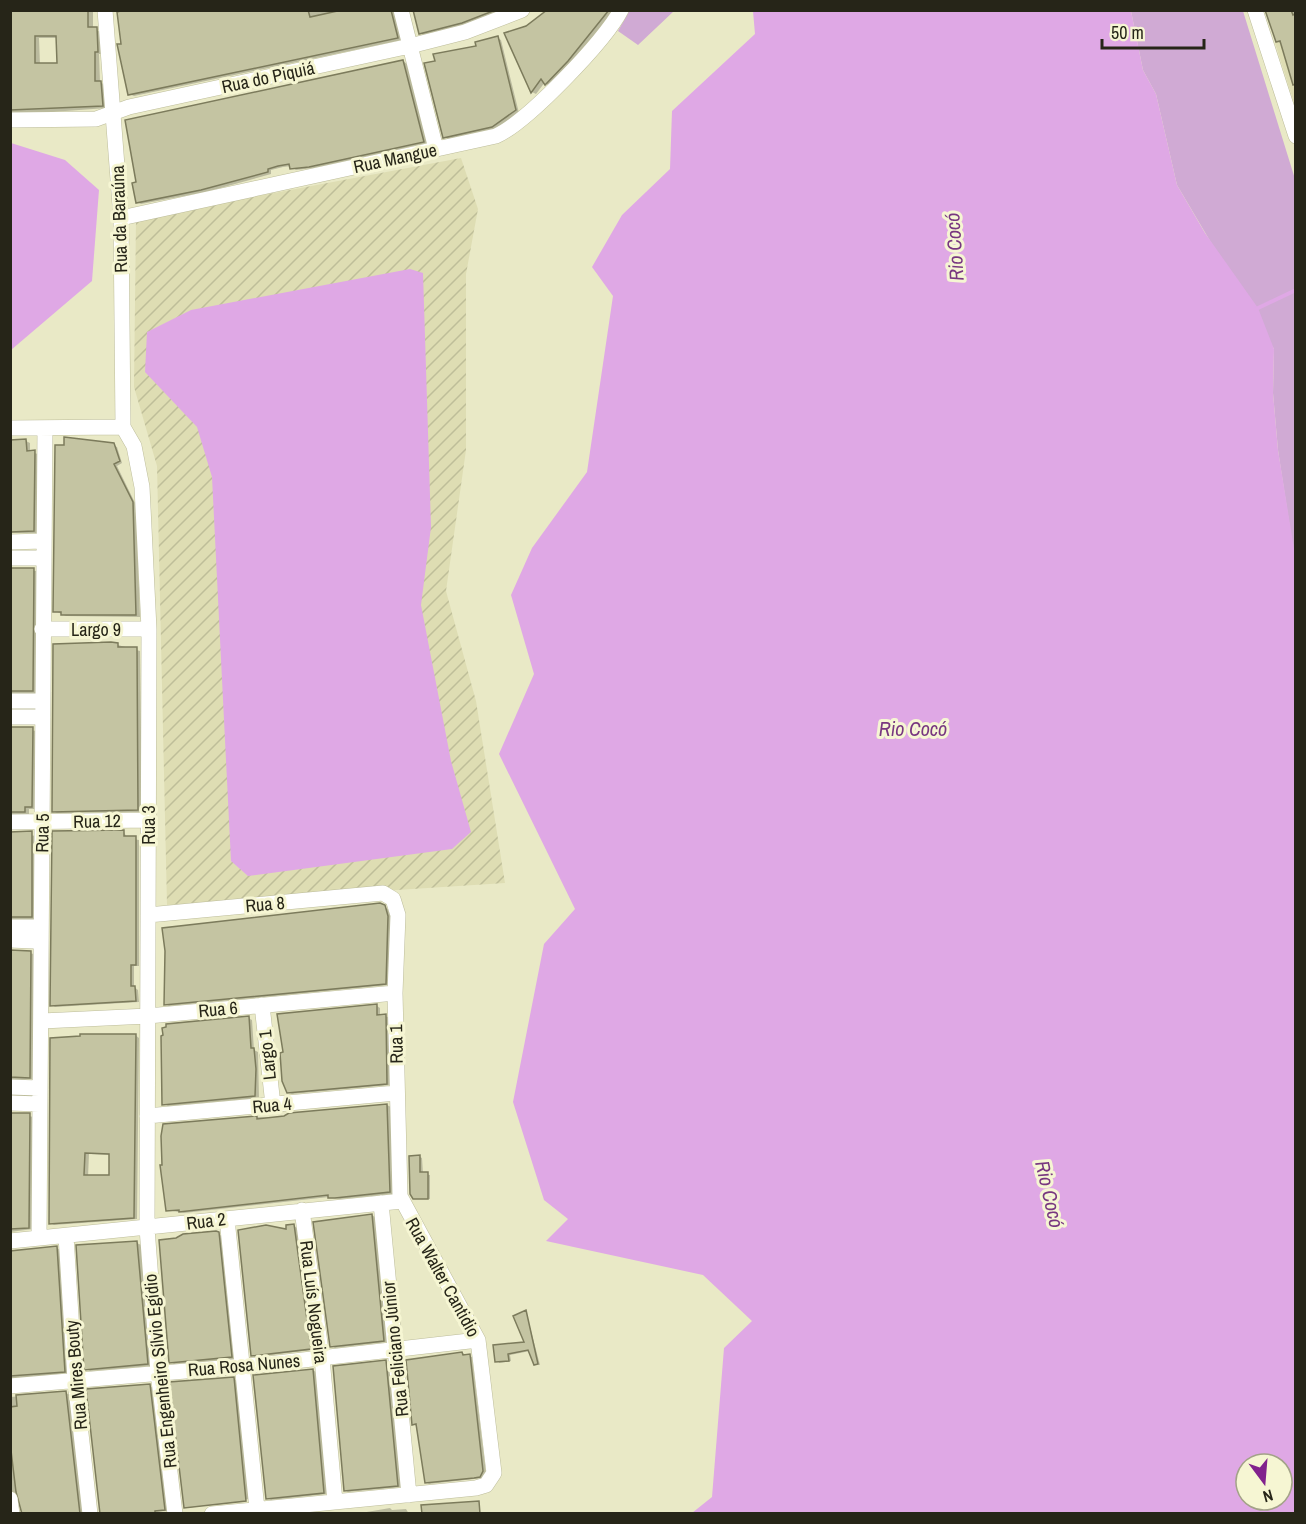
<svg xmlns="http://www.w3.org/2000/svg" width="1306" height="1524" font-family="'Archivo Narrow',sans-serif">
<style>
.built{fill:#deddb3}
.industrial{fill:url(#industrial-furrows)}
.grass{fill:#d0aad4}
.water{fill:#dfa8e5;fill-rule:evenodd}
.shadow{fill:#0003;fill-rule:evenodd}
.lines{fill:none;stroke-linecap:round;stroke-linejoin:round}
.stream{stroke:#dfa8e5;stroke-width:4}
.building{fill:#c4c4a2;stroke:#7c7b5c;stroke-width:1.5;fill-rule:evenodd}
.minor-casing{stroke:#bdbd9b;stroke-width:16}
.minor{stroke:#fff;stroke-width:15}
.labels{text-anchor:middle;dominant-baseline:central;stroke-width:6;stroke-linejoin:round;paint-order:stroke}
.street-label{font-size:18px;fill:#262518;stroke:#f6f6d3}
.water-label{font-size:20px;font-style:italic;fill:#783780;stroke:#f6f6d3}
</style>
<defs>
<pattern id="industrial-furrows" width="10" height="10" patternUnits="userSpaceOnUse" patternTransform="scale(1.5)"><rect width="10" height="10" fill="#deddb3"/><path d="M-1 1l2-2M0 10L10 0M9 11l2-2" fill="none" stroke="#bebe99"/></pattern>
</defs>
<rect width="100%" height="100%" fill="#e9e9c6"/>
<path class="built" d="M1295,36v70l-20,-63z"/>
<path class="industrial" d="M461,158l17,51 -12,65v176l-20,141 30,110 29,182 -338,22 -10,-439 -23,-79 2,-168z"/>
<path class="grass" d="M630,10h44v1l-36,34 -20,-14z
M1131,11h112l52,168v382l-17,-111 -5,-57 1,-44 -97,-164 -21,-91 -13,-24z"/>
<path class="water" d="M753,11h378l12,59 13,24 21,91 28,48 53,75 16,41 -1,44 5,57 18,111 -1,952h-603l20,-16 12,-149 28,-27 -49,-46 -157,-34 22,-22 -24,-19 -31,-98 31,-158 31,-35 -76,-155 35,-80 -23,-79 21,-47 55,-76 26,-176 -21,-29 30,-52 48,-46 2,-58 83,-77zM1246,1464h36v36h-36z
M11,143l54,17 34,30 -7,91 -81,69z
M410,269l13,4 8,254 -10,78 30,156 20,71 -19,17 -204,27 -17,-15 -19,-384 -15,-50 -52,-55 2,-40 44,-22z"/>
<path class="shadow" d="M10,10h83v19l8,3 2,22h-4l1,28 5,3 2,23 -97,7zM39,38h18l1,27h-18z
M122,10h272l8,30 -268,56 -5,-2z
M417,10h85l-36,14 -43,11 -3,-2z
M547,10h67l-19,26 -46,50 -4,-4 -9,12 -4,-2 -25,-58 20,-7z
M1267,10h29v79l-14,-45 -5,-3z
M497,38l4,2 18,73 -22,15 -49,11 -4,-2 34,-90z
M403,61l4,3 20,79 -113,25 -18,2 -5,-4 -8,1 -12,3v4l-65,18 -65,12 -4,-2z
M10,440l16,1 4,2v9l8,2v79h-28z
M113,445l4,2 5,16 -5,3 19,39 4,112 -74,-1 -11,-5z
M10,569l27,2 -1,122 -26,1z
M118,645l22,6 2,161 -85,1 -4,-2z
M10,728l27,3v78h-8v5l-19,1z
M10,832l26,4v83l-26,1z
M124,832l3,6 12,2v126h-5v21l4,3 1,12 -84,5 -3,-2z
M380,905l8,4 3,10 -2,66 -220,21 -4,-2z
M10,951l25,3 -1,125 -24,2z
M377,1006l3,2v8l9,1 1,68 -98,9 -4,-2z
M248,1018l4,2 2,30 4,2 1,46 -91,8 -4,-2z
M135,1035l4,3 -2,181 -83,6 -4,-2zM89,1154l22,1 -1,21 -22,1z
M387,1105l4,2 2,87 -53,5 -11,-2 -145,16 -17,-3 90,-93 28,1 5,-4z
M10,1113l24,4 -1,112 -23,3z
M420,1157l2,1 1,16 7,1v24l-16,-1z
M372,1215l3,2 12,125 -52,6 -3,-2z
M294,1226l3,2 16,122 -58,7 -3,-2 36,-124z
M218,1234l4,2 13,123 -61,5 -4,-2 6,-122z
M137,1243l4,2 10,121 -61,5 -4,-2z
M57,1248l3,2 8,123 -58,6v-126z
M526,1312l14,53 -5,-1 -5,-13 -20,4 1,6 -12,2 -4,-17 31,-3z
M462,1353l10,4 14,116 -3,5 -54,6 -3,-2 -10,-56 -2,-2z
M386,1362l3,2 12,123 -53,5 -3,-2z
M313,1370l3,2 11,122 -56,6 -4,-2z
M233,1378l4,3 12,118 -62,9z
M149,1385l4,3 15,123 -67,3z
M66,1393l4,2 14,119h-62l-3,-21 -9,-1v-95z
M390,1508l2,2 14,-1 3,5h-54z
M351,1512l3,2h-22z"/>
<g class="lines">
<path class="stream" d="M1256,309l40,-19"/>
</g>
<path class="building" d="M10,10h78v17h9l1,25h-3v29h6l2,25 -93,4zM35,36h21l1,27h-22z
M124,10h184l2,7 32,-7h49l7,28 -270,57 -11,-51h4l-4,-32z
M413,10h80v1l-31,12 -43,11z
M547,10h62l-41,51 -23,24 -4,-6 -10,14 -27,-60 22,-7z
M1265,10h26l2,5 3,-2v71l-3,1 -13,-44 -4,1z
M498,36l18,74 -24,17 -49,11 -19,-75 11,-2 -2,-7 43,-8 -1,-4z
M403,60l21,82 -115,25 -19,2 -1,-5 -11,2 -10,3v3l-67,18 -65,13 -4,-20 4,-1 -11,-62z
M64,437l50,6 6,18 -6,3 19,38 3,113h-75v-3h-8l2,-167h9z
M26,439l1,12 8,-1 -1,81 -24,1v-92z
M10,568h24l-1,123h-23z
M111,642l7,1v4h19l1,163 -86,2 1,-168z
M10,727h23l-1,80h-7v5h-15z
M124,830v6h12v129h-5v21h4l1,15 -86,5 2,-175z
M32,831v86h-22v-85z
M380,903l5,2 3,11 -2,68 -222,21 1,-54 -3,-23z
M10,950l21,1 -1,127 -20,-1z
M377,1004v11l9,-1 1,70 -100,9 -5,-12 -2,-28 3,-1 -6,-38z
M249,1016l2,32h3l2,21 -1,27 -93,9 -1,-69 2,-1 -1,-7 4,-1v-3z
M80,1034h56l-2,184 -85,6 1,-186 30,-2zM85,1153l24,1v21h-25z
M387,1104l3,88 -55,6h-7v-3l-149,17v-2l-13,1 -6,-46h2l-1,-29 2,-12 94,-8v3l27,-3 5,-3z
M10,1113h20l-1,115 -19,1z
M420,1155v17h8v27h-15l-3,-5 -1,-38z
M372,1214l12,127 -54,6 -17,-125z
M294,1224l17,125 -60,7 -13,-126 28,-5 20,4v-4z
M216,1231l3,1 13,125 -63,6 -10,-123 17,-2 7,-4z
M137,1241l11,123 -64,6 -8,-125z
M57,1246l8,126 -55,4v-125z
M526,1310l12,54 -4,1 -6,-15 -20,4 1,7 -14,1 -2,-17 31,-3 -11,-26z
M462,1352l1,3 7,-1 13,117 -3,6 -6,1 -49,5 -9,-59 -4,1 -6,-65z
M386,1360l12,126 -54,5 -11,-125z
M313,1369l11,124 -58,6 -13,-124z
M234,1377l12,124 -62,7 -15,-126z
M150,1384l15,126 -10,1v3h-55l-14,-125z
M66,1391l14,123h-58l-6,-22 -6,-50v-35l7,-1 -1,-11z
M479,1501l1,13h-58l-1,-9z"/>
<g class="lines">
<g class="minor-casing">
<path id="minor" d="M105,10l16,208 2,209
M401,10l35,139
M1255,10l41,126
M10,120l86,-1 33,-12 281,-61 55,-14 57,-22
M121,218l375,-82c31,-14 109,-95 125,-126
M123,427l11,19 8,41 7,142 -2,599 11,144 17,142
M10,428l113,-1
M10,542l32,-1
M10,558h32
M42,629h107
M10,701h33
M10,717h33
M10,822l138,-2
M148,915l235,-22 10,6 5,16 -3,78 5,203 78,144 16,133 -8,12 -10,3 -264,26
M10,927h24l7,7
M10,940l24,1 7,-7
M262,1005l11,100
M42,1021l106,-5 247,-23
M10,1087l29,1
M10,1103l29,1
M147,1116l249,-23
M381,1203l28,292
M302,1210l20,148 13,144
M227,1219l30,290
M66,1236l9,144 15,134
M39,1238l6,-810
M10,1241l392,-40
M10,1386l258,-22 210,-24
M10,1499l2,15"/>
</g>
<use href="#minor" class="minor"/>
</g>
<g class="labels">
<g class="street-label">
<text transform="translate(268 77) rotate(-12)">Rua do Piquiá</text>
<text transform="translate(395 158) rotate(-12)">Rua Mangue</text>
<text transform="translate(119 219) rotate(-92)">Rua da Baraúna</text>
<text x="96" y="629">Largo 9</text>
<text transform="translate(97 821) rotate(-1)">Rua 12</text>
<text transform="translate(148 825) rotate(-90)">Rua 3</text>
<text transform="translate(42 833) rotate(-89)">Rua 5</text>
<text transform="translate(265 904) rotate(-5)">Rua 8</text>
<text transform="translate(218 1009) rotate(-5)">Rua 6</text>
<text transform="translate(396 1044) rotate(-91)">Rua 1</text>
<text transform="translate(267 1055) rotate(-96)">Largo 1</text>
<text transform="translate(272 1105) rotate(-5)">Rua 4</text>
<text transform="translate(206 1221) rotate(-7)">Rua 2</text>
<text transform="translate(443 1277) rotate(61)">Rua Walter Cantidio</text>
<text transform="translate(314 1302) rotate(83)">Rua Luís Nogueira</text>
<text transform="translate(395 1349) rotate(-96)">Rua Feliciano Júnior</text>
<text transform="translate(244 1365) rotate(-5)">Rua Rosa Nunes</text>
<text transform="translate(160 1371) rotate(-96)">Rua Engenheiro Sílvio Egídio</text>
<text transform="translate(76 1375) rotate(-95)">Rua Mires Bouty</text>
</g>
<g class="water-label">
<text transform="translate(954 247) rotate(-94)">Rio Cocó</text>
<text x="913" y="728">Rio Cocó</text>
<text transform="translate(1050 1194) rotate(77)">Rio Cocó</text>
</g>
</g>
<rect width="1306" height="1524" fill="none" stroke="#262518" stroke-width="24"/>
<g transform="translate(1264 1482) rotate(164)"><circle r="28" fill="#f6f6d3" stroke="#a3a288" stroke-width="1.5"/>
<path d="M0-4.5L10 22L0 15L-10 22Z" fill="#81228d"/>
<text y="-9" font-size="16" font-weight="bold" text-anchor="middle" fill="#262518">N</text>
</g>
<path d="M1102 39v9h102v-9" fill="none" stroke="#262518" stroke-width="3"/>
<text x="1111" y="39" font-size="18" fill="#262518" stroke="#f6f6d3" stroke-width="4.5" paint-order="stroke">50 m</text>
</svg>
